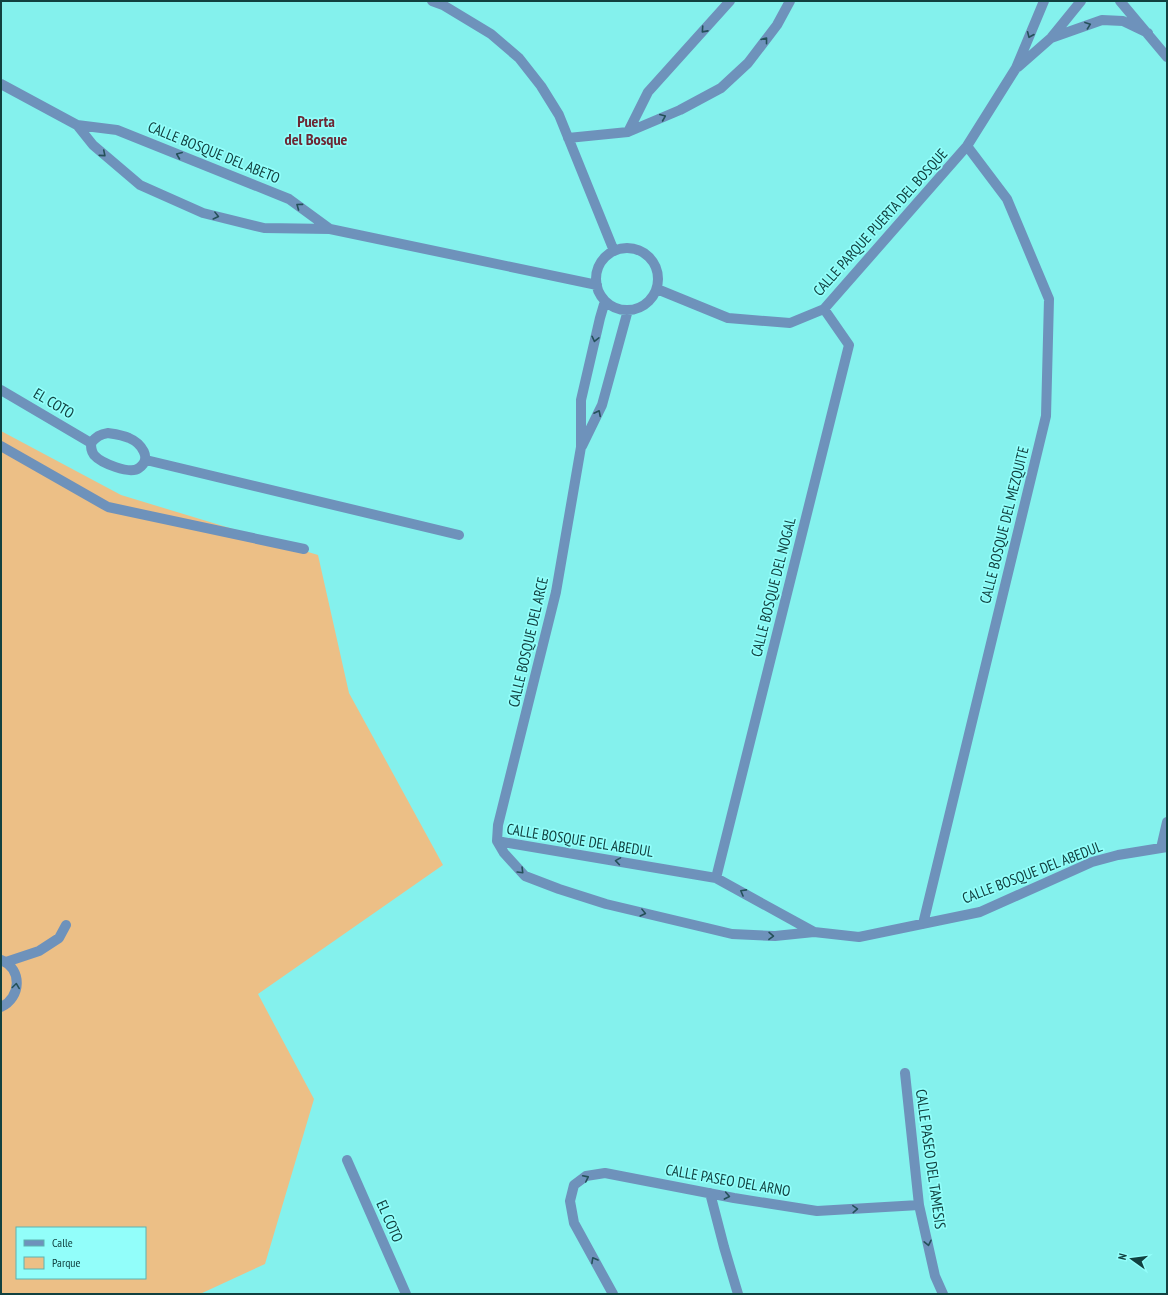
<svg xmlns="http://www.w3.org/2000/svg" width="1168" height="1295" font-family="'PT Sans Narrow',sans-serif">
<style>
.green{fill:#ecbf86;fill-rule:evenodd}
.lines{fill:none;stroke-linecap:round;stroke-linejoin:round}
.minor{stroke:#6e92bb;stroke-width:10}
.oneway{stroke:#245159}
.labels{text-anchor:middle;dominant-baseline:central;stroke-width:3.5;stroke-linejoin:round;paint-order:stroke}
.street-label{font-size:15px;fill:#114140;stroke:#92fefa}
.neighbourhood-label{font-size:16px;font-weight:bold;fill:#6d2733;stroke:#92fefa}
</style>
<rect width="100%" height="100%" fill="#84f1ed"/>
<path class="green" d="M1,431l120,64 197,60 31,138 94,172 -185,129 56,105 -49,165 -65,30h-199zM17,1228h128v50h-128z"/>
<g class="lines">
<path class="minor" d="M432,1l11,4 48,29 28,24 22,28 18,29 55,136
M1120,1l47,56
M1051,38l51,-18 21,1 25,12
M1018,67l33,-29 30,-37
M1,84l76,41 40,5 172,69 41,30
M77,125l16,20 47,40 63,28 61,15 66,1 267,56
M628,132l20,-40 82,-91
M568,138l60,-6 52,-22 41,-22 27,-25 29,-38 13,-24
M596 279a31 31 0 1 1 62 0a31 31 0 1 1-62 0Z
M657,289l71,29 62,5 34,-14 143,-163 49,-78 28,-67
M1,390l90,53
M108,433c7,1 15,2 21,5 12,5 24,21 10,30 -9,7 -38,-5 -45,-13 -3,-4 -3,-7 -3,-12 5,-6 9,-9 17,-10z
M1,446l107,61 196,42
M582,446l20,-41 26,-95
M146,460l313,75
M497,841l7,12 21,23 34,13 47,15 101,24 25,6 43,2 39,-4 45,5 121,-25 112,-50 26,-7 49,-8
M497,841l1,-16 58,-233 25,-145v-47l19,-82 5,-17
M497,841l219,37 98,54
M1161,848l6,-26
M716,878l133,-533 -25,-36
M923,924l123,-508 3,-117 -42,-100 -40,-53
M1,960c22,9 20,38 0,47
M6,962l33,-11 20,-13 7,-13
M905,1073l14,132 16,71 8,18
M347,1160l59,134
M710,1193l14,54 14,47
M613,1294l-39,-71 -4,-22 4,-16 12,-9 19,-3 129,25 83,13 102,-6"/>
</g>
<defs><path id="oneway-chevron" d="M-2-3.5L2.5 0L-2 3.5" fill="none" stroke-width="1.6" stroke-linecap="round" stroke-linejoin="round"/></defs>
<g class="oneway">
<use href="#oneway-chevron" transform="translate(1088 25) rotate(-20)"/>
<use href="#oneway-chevron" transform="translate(704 30) rotate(132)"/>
<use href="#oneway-chevron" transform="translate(1030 35) rotate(113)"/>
<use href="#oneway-chevron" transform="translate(765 40) rotate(-52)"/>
<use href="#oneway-chevron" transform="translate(663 117) rotate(-23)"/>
<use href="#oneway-chevron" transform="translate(103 154) rotate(40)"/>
<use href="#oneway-chevron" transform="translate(179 155) rotate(-158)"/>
<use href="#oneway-chevron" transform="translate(299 206) rotate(-144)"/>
<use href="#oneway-chevron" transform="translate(216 216) rotate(14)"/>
<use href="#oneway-chevron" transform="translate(595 339) rotate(103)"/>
<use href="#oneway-chevron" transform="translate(598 413) rotate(-63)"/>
<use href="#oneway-chevron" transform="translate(618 861) rotate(-171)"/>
<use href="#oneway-chevron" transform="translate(521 871) rotate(45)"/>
<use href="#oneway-chevron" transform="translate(743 892) rotate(-151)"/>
<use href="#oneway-chevron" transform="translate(643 913) rotate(14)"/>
<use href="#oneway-chevron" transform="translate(771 936) rotate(1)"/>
<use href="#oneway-chevron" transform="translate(16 986) rotate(-82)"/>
<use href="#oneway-chevron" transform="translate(586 1178) rotate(-26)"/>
<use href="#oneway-chevron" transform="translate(727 1196) rotate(11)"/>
<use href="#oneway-chevron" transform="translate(855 1209) rotate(-3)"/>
<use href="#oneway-chevron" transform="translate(928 1243) rotate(78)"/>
<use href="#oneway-chevron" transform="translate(594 1260) rotate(-119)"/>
</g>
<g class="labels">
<g class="street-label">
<text transform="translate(214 152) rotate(22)">CALLE BOSQUE DEL ABETO</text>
<text transform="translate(880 222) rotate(-48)">CALLE PARQUE PUERTA DEL BOSQUE</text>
<text transform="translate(54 403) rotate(31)">EL COTO</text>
<text transform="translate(1004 525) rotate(-76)">CALLE BOSQUE DEL MEZQUITE</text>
<text transform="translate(773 587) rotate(-76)">CALLE BOSQUE DEL NOGAL</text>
<text transform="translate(528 642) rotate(-77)">CALLE BOSQUE DEL ARCE</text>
<text transform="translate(580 840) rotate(9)">CALLE BOSQUE DEL ABEDUL</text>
<text transform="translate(1032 872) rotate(-21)">CALLE BOSQUE DEL ABEDUL</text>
<text transform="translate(931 1159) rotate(82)">CALLE PASEO DEL TAMESIS</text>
<text transform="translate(728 1180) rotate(10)">CALLE PASEO DEL ARNO</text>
<text transform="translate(390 1221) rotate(66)">EL COTO</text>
</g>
<g class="neighbourhood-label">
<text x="316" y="121">Puerta<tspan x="316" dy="18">del Bosque</tspan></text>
</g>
</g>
<rect width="1168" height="1295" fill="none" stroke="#114140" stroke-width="4"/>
<rect x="16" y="1227" width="130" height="52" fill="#92fefa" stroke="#5eb2b0"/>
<rect x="24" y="1240" width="20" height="6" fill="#6e92bb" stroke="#5eb2b0"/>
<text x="52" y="1247" font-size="12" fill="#114140">Calle</text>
<rect x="24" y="1257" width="20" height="12" fill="#ecbf86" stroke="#5eb2b0"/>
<text x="52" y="1267" font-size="12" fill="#114140">Parque</text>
<g transform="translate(1132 1259) rotate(284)" stroke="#92fefa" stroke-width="3" paint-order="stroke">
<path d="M0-3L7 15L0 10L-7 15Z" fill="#114140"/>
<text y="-6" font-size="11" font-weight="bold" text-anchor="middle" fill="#114140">N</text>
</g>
</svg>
